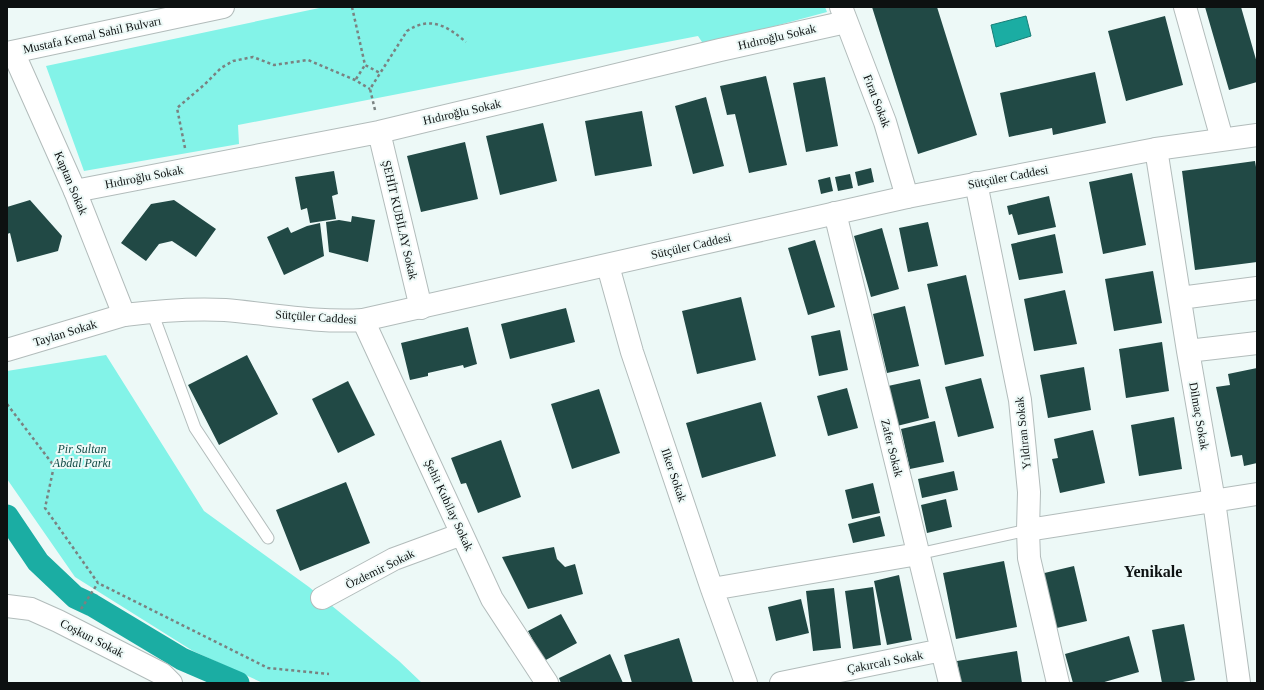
<svg xmlns="http://www.w3.org/2000/svg" width="1264" height="690" font-family="Georgia,serif">
<style>
.green{fill:#83f3e8}
.water{fill:#1bada3;stroke:#177e77}
.lines{fill:none;stroke-linecap:round;stroke-linejoin:round}
.canal{stroke:#1bada3;stroke-width:23}
.building{fill:#214945}
.service-casing{stroke:#b2bcbb;stroke-width:13}
.minor-casing{stroke:#b2bcbb;stroke-width:24}
.tertiary-casing{stroke:#b2bcbb;stroke-width:24}
.path{stroke:#7a8281;stroke-width:2.5;stroke-dasharray:3 3;stroke-linecap:butt}
.service{stroke:#fff;stroke-width:11}
.minor{stroke:#fff;stroke-width:22}
.tertiary{stroke:#fff;stroke-width:22}
.labels{text-anchor:middle;dominant-baseline:central;stroke-width:4;stroke-linejoin:round;paint-order:stroke}
.street-label{font-size:12px;fill:#0d1111;stroke:#edf9f7}
.park-label{font-size:12px;font-style:italic;fill:#124a46;stroke:#edf9f7}
.district-label{font-size:16px;font-weight:bold;fill:#0d1111;stroke:#edf9f7}
</style>
<rect width="100%" height="100%" fill="#edf9f7"/>
<path class="green" d="M324,7h501l2,5 -123,33 -6,-9 -460,89 1,19 -155,27 -38,-105z
M106,355l98,156 105,76 90,74 23,22h-159l-70,-32 -118,-74 -68,-98v-108z"/>
<path class="water" d="M1026,16l5,20 -35,11 -5,-22z"/>
<g class="lines">
<path class="canal" d="M7,516l31,46 37,35 17,8 90,54 56,24"/>
</g>
<path class="building" d="M872,7h65l40,128 -59,19z
M1205,7h36l16,56v19l-28,8z
M1165,16l18,69 -57,16 -18,-70z
M1095,72l11,51 -53,12 -1,-7 -43,9 -9,-44z
M766,76l21,89 -38,8 -14,-59 -8,1 -7,-29z
M825,77l13,69 -32,6 -13,-69z
M706,97l18,69 -31,8 -18,-68z
M642,111l10,55 -57,10 -10,-55z
M543,123l14,58 -57,14 -14,-59z
M465,142l13,57 -57,13 -14,-56z
M1255,161l2,12v89l-62,8 -13,-99z
M871,168l3,14 -16,4 -3,-14z
M334,171l4,23 -6,2 4,23 -26,4 -3,-15 -6,2 -6,-33z
M1132,173l14,72 -43,9 -14,-72z
M850,174l3,14 -15,3 -3,-14z
M830,177l3,14 -12,3 -3,-14z
M1049,196l7,31 -38,8 -6,-21 -3,1 -2,-9z
M30,200l32,36 -4,15 -41,11 -7,-29 -3,1v-27z
M174,200l42,29 -20,28 -24,-16 -13,3 -13,17 -25,-18 30,-39z
M352,216l23,4 -7,42 -39,-10 -3,-30 13,-2 12,2z
M928,222l10,44 -30,6 -9,-44z
M320,223l4,33 -40,19 -17,-38 21,-10 3,6 16,-7z
M882,228l17,61 -28,8 -17,-61z
M1055,234l8,39 -44,7 -8,-36z
M815,240l20,67 -27,8 -20,-67z
M1153,271l9,52 -48,8 -9,-52z
M966,275l18,81 -39,9 -18,-81z
M1065,290l12,54 -43,7 -10,-52z
M741,297l15,63 -59,14 -15,-63z
M905,306l14,60 -32,7 -14,-59z
M566,308l9,34 -65,17 -9,-35z
M468,327l9,37 -13,4 -1,-3 -35,8v3l-18,4 -9,-37z
M840,330l8,40 -29,6 -8,-40z
M1162,342l7,49 -43,7 -7,-49z
M247,355l31,59 -59,31 -31,-60z
M1084,367l7,43 -43,8 -8,-43z
M1257,368v95l-13,3 -2,-11 -11,2 -15,-70 14,-2 -2,-11z
M981,378l13,50 -36,9 -13,-50z
M920,379l9,39 -32,8 -9,-40z
M348,381l27,54 -37,18 -26,-54z
M847,388l11,40 -30,8 -11,-40z
M599,389l21,64 -48,16 -21,-65z
M761,402l15,54 -74,22 -16,-55z
M1174,417l8,52 -43,7 -8,-51z
M935,421l9,41 -34,7 -9,-40z
M1093,430l12,53 -45,10 -8,-34 6,-1 -4,-19z
M501,440l20,57 -43,16 -12,-30 -5,1 -10,-26z
M954,471l4,19 -36,8 -4,-19z
M346,482l24,61 -70,28 -24,-61z
M873,483l7,30 -28,6 -7,-29z
M946,499l6,28 -25,6 -6,-28z
M880,516l5,20 -32,7 -5,-19z
M554,547l3,12 8,8 10,-3 8,30 -55,15 -26,-52z
M1004,561l13,66 -61,12 -13,-66z
M1074,566l13,55 -39,9 -12,-55z
M899,575l13,65 -25,5 -13,-64z
M873,587l8,58 -28,4 -8,-58z
M834,588l7,60 -28,3 -7,-60z
M801,599l8,34 -33,8 -8,-34z
M561,614l16,29 -33,18 -16,-30z
M1184,624l11,56 -18,3h-15l-10,-53z
M1129,636l10,36 -38,11h-28l-8,-29z
M679,638l14,45h-61l-8,-28z
M1017,651l5,32h-61l-4,-22z
M610,654l13,29h-62l-2,-5z"/>
<g class="lines">
<g class="service-casing">
<path id="service" d="M152,312l43,116 73,110
M918,554l110,-24"/>
</g>
<g class="minor-casing">
<path id="minor" d="M841,7l44,115 22,75
M1185,7l37,132
M379,132l42,176
M1156,149l32,202 26,150 25,182
M976,183l44,217 9,92 -1,38 1,28 29,125
M75,191l304,-59 341,-82 126,-28
M835,213l115,470
M608,266l24,86 80,237 34,94
M1180,298l77,-10
M363,320l129,279 55,84
M7,350l117,-35
M1188,351l69,-8
M1028,530l229,-36
M712,589l206,-35
M322,598l72,-39 68,-25
M7,606l24,3 27,12 104,53 9,9
M781,683l161,-33"/>
</g>
<g class="tertiary-casing">
<path id="tertiary" d="M13,52l62,139 49,124c33,-4 67,-7 101,-5 46,4 92,13 138,10l544,-123 249,-48 101,-14
M7,53l216,-46"/>
</g>
<path class="path" d="M352,7l13,58 15,8
M356,79l9,-14
M375,110l-5,-21 37,-58c24,-16 41,-4 59,11
M185,148l-8,-40 27,-23 17,-17 12,-7 20,-4 21,8 34,-5 47,20 15,9
M7,404l47,62 -9,42 53,75 170,85 61,6
M81,609l17,-26"/>
<use href="#service" class="service"/>
<use href="#minor" class="minor"/>
<use href="#tertiary" class="tertiary"/>
</g>
<g class="labels">
<g class="street-label">
<text transform="translate(92 35) rotate(-12)">Mustafa Kemal Sahil Bulvarı</text>
<text transform="translate(777 37) rotate(-13)">Hıdıroğlu Sokak</text>
<text transform="translate(877 101) rotate(69)">Fırat Sokak</text>
<text transform="translate(462 112) rotate(-13)">Hıdıroğlu Sokak</text>
<text transform="translate(144 177) rotate(-11)">Hıdıroğlu Sokak</text>
<text transform="translate(1008 177) rotate(-11)">Sütçüler Caddesi</text>
<text transform="translate(71 183) rotate(67)">Kaptan Sokak</text>
<text transform="translate(400 220) rotate(77)">ŞEHİT KUBİLAY Sokak</text>
<text transform="translate(691 246) rotate(-13)">Sütçüler Caddesi</text>
<text transform="translate(316 317) rotate(4)">Sütçüler Caddesi</text>
<text transform="translate(65 333) rotate(-17)">Taylan Sokak</text>
<text transform="translate(1199 416) rotate(80)">Dilmaç Sokak</text>
<text transform="translate(1023 433) rotate(-96)">Yıldıran Sokak</text>
<text transform="translate(892 448) rotate(76)">Zafer Sokak</text>
<text transform="translate(674 475) rotate(71)">Ilker Sokak</text>
<text transform="translate(449 505) rotate(65)">Şehit Kubilay Sokak</text>
<text transform="translate(380 569) rotate(-26)">Özdemir Sokak</text>
<text transform="translate(92 638) rotate(27)">Coşkun Sokak</text>
<text transform="translate(885 662) rotate(-11)">Çakırcalı Sokak</text>
</g>
<g class="park-label">
<text x="82" y="449">Pir Sultan<tspan x="82" dy="14">Abdal Parkı</tspan></text>
</g>
<g class="district-label">
<text x="1153" y="571">Yenikale</text>
</g>
</g>
<rect width="1264" height="690" fill="none" stroke="#0d1111" stroke-width="16"/>
</svg>
